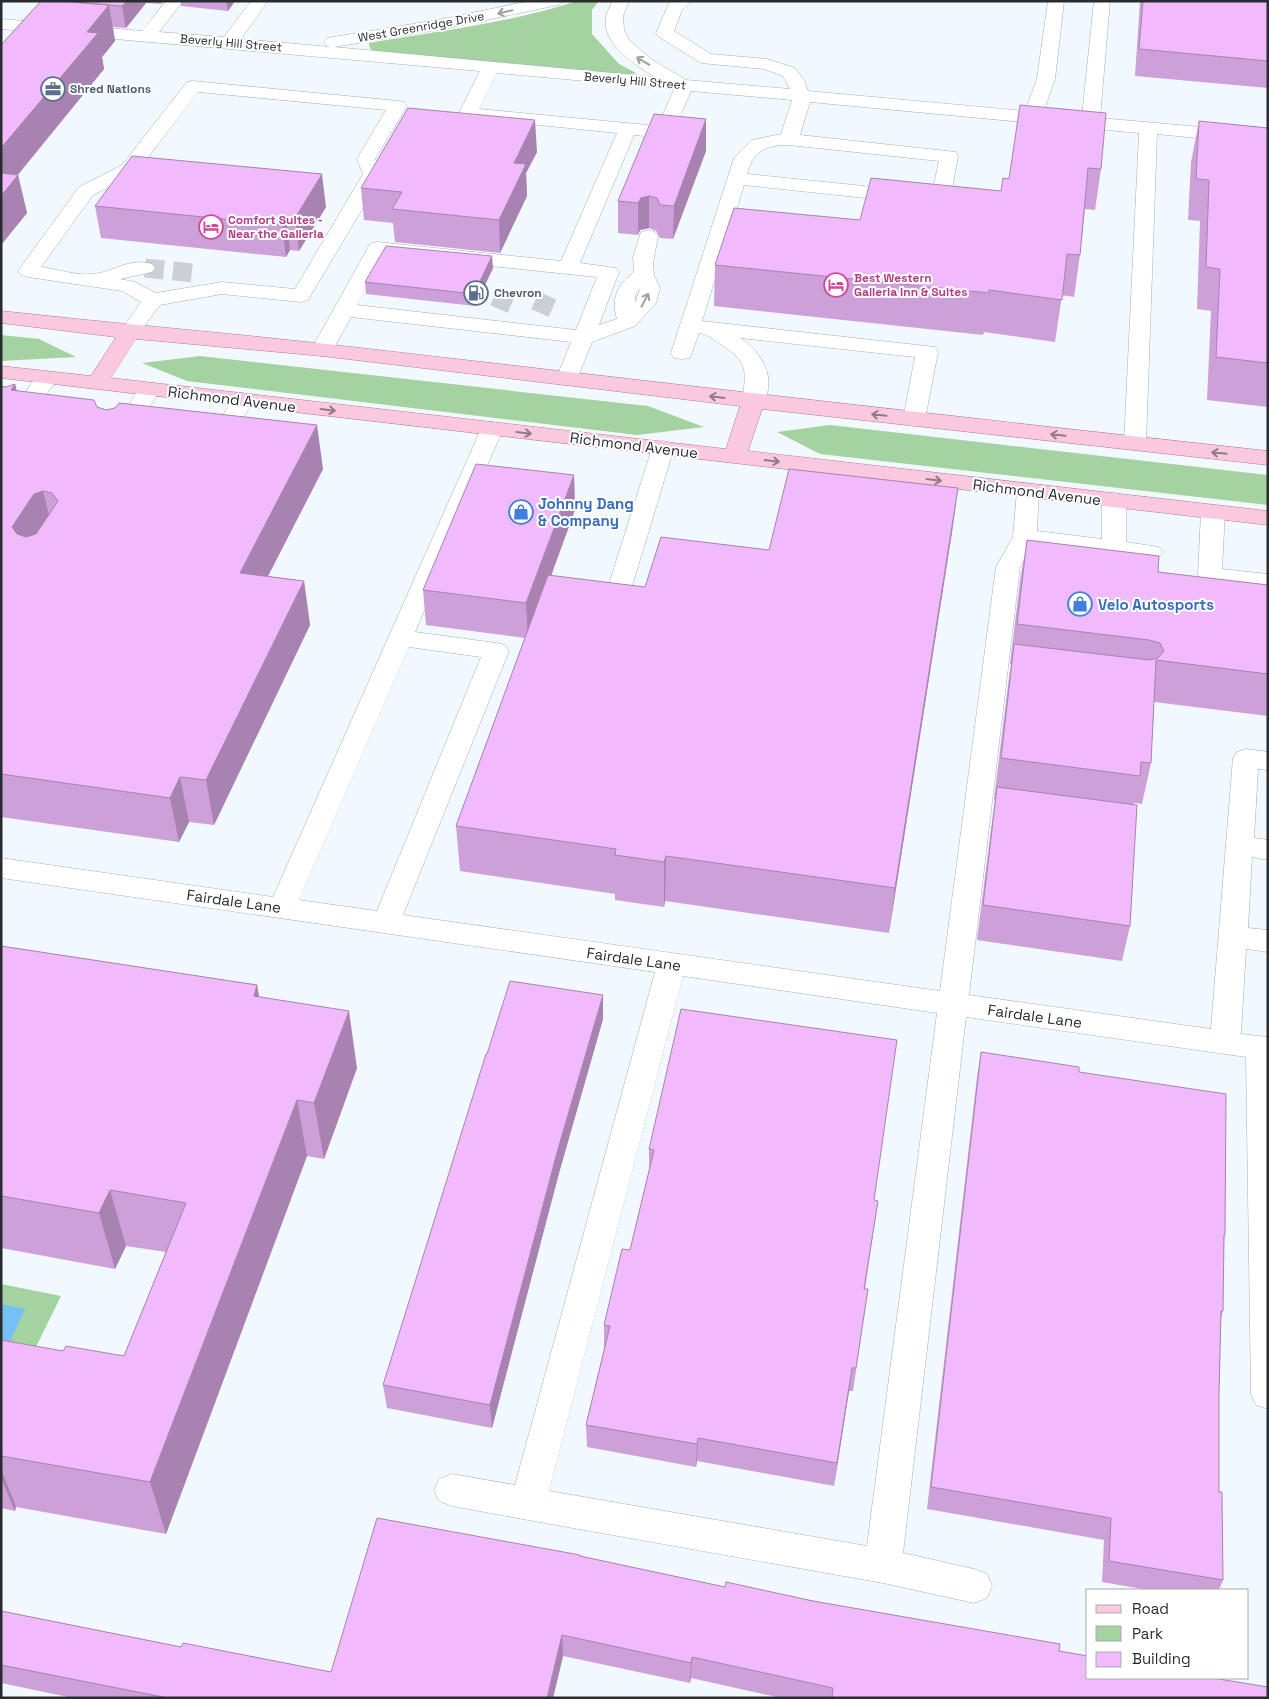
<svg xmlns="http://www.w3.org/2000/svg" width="1269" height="1699" font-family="'Space Grotesk',sans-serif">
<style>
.green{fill:#a4d2a0}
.water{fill:#75c1f5}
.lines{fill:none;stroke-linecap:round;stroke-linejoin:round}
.minor-tunnel{stroke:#cad0d5;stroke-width:19;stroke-dasharray:19 9;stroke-linecap:butt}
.minor-casing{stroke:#a6aeb4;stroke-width:1}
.major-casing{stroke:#ae7a93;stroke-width:1}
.minor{fill:#fff;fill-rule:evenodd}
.major{fill:#fac8df;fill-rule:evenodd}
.wall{fill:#cea0d9}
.shaded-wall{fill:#a882b0}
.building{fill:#f0bafc;stroke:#a882b0;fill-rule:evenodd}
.oneway{stroke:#9fa0a1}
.oneway2{stroke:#927a87}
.labels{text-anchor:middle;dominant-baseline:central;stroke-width:4;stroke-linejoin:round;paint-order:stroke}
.far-street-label{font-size:12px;fill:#292c2f;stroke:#fff}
.far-service-label{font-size:12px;font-weight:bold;fill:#4e5e75;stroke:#fff;text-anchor:start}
.far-hotel-label{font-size:12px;font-weight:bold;fill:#b23c85;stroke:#fff;text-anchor:start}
.street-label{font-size:15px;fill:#292c2f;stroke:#fff}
.shop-label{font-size:15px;font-weight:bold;fill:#366cbe;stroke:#fff;text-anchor:start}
</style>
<rect width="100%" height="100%" fill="#f2f9fe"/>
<path class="green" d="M577,1h22l-7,9v24l27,30 17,9 -17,4 -237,-23 -12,-5 -1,-6c69,-12 141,-20 208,-42z
M1,335l38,4 37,18 -75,4z
M200,356l448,50 56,21 -67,8 -450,-54 -45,-18z
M830,425l438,50v30l-448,-51 -43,-22z
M1,1284l60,12 -30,61 -30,8z"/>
<path class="water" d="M1,1304l24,5 -19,41h-5z"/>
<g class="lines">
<path class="minor-tunnel" d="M145,268l48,5
M499,309l11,-25
M540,313l11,-25"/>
<g class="minor-casing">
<path id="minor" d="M166,1h17l-24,31 65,5 27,-36h17l-27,38 90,8 -4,-1 -3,-4 3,-4 116,-19 86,-18h32l-2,4 -6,1 -110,23 -109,18 321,30c-20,-12 -54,-33 -49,-61 1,-5 5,-10 6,-15h17l-6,15 1,14 5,10 22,19 35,21 104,9 -7,-13 -19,-7 -63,-6 -42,-26 -3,-4 13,-30 3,-2h20l-10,9 -8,21 37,23 56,5 28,9 9,12 4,11 217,20 12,-32 11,-78h16l-9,78 -12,34 39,3 12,-115h16l-10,117 168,15v12l-111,-11 -11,309 -3,5 -8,2 -8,-2 -3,-5 15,-310 -329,-31 -10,33 156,17 2,4 -8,44 -3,4 -7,2 -196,-21 -42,136 233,26 3,5 -13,67 -3,5 -8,2 -8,-2 -3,-5 12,-62 -175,-19c22,14 39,42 21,68l-8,2 -8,-2 -3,-5c5,-31 6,-40 -22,-57 -7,-5 -13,-10 -21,-11l-9,25 -8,1 -8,-1 -3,-5 63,-195 18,-18 29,-6 11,-34 -101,-9 -19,45 -7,2 -31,-3 -54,128 36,5 3,4 -20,53 18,-6c-6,-21 0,-34 17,-47l-1,-15 8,-25 7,-2 7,2 3,4 -5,27 1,12 6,13 -4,15 -21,23 -43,16 -17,42 -8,1 -8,-1 -3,-5 15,-37 -220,-25 -21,38 -8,1 -8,-1 -3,-5 59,-106 7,-2 184,19 56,-128 -155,-16 -3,-4 21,-42 -479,-42v-10l141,12zM497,73l177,16 -16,37 -179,-17zM781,145h8l150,16 -7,32 -185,-19c6,-19 13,-27 34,-29zM383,255l185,19 29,3 -21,53 -219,-25zM640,288l-4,13 -1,2v-8z
M193,81l205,20 6,1 3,4 -32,53 8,15 -75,126 -7,2 -79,-8 -62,11 -23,31 -7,2 -7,-2 -3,-4 21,-30 -19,-11 -94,-14 -7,-2 -3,-4 61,-84 43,-22 65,-83zM198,92l188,18 -29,49 6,15 -68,115 -73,-7 -66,11 -21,-11 -15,-3 32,-7 3,-4 -3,-4c-25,-7 -39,9 -60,10 -14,2 -36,-5 -51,-7l52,-72 43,-22z
M47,372l8,1 3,5 -34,48 -8,2 -15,-2v-14l9,2 29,-41z
M149,383l8,2 3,5 -29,48 -3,5 -8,2 -8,-2 -3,-5 29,-48 3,-5z
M243,393l8,2 3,5 -28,47 -3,5 -8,2 -8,-2 -3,-5 28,-47 3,-5z
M492,422l8,2 3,5 -88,203 81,11 9,2 4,6 -106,264 537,76 56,-424 17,-30 4,-46 3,-5 8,-2 8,2 3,5 -2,40 65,8v-39l4,-5 8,-2 8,2 4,5v42l33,5 4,5 -4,5 -8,2 -119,-14 -12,22 -51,428 242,34 22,-271 4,-6 9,-3 22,3v18l-10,-1 -4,69 14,2v20l-16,-3 -4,71 20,2v22l-22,-3 -5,85 27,3v372l-12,-4 -5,-11 -5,-337 -280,-40 -63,536 71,16 13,5 5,12 -5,12 -13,5 -91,-20 -355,-63 -76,-14 -13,-5 -5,-11 5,-11 13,-5 63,11 140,-513 -654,-94v-20l272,39 208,-468 3,-5zM409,647l72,10 -104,254 -78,-11zM683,976l254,37 -70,533 -318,-55z
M663,441l8,2 3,5 -48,158 -3,5 -9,3 -9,-3 -3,-5 50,-158 3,-5z
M1213,505l8,2 4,5 -3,57 46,5v15l-58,-7 -9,-2 -3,-5 3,-63 4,-5z"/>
</g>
<g class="major-casing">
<path id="major" d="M1,311c108,12 217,21 325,33 314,36 628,73 942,107v14l-506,-56 -14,42 520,60v14l-1267,-147v-12l90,10 25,-39 -115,-14zM136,339l186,17 418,50 -14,43 -615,-71z"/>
</g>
<use href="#minor" class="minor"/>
<use href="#major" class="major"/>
</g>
<path class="wall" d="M41,1h123l-3,3 -15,-1 -20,25 -13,-1 2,14 -13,16 2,12 -86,106 9,38 -26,32v-200z
M181,1h54l-7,10 -47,-5z
M1140,1h128v87l-133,-12z
M1020,105l81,64 -6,41 -10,-1 -5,46 -6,42 -12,-2 -7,47 -71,-10 -1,3 -269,-29 1,-41 286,-74 8,-12z
M706,119v32l-33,88 -13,-1 -4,-7 -7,-3 -9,2 -2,5 -20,-2v-32z
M1199,121l69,7v279l-61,-7 4,-89 -14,-2 3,-88 -12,-1 3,-58z
M537,152l-11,21 1,23 -27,57 -105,-11 -2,-19 -29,-3 -3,-32z
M95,206l231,1 -27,44 -9,-1 -4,7 -185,-19z
M493,268l-18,38 -109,-12 -1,-12z
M15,384l2,7 80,16 226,62 -55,107 36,5 6,44 -96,200 -25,-3 -10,20 -178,-25v-431l5,1z
M574,475l1,35 -24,66 94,11 124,-37 189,-62 -6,44 -63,401 -224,-32 -1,6 -49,-7v-6l-155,-23 -4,-45 69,-188 -99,-13 -3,-35z
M1027,540l131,32 110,13v131l-114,-14 -3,61 -9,41 -8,-1 -1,2 -3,121 -8,35 -145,-21 15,-118 3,-22 -1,-1 14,-114 3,-21h-1l10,-83z
M1,946l256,39 2,12 98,71 -33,91 -17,-3 -141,378 -150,-27 -1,4 -14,-3v-168l62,11 61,5 42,-104 -40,-6 -11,23 -114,-21z
M603,1019l-44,154 -67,255 -105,-20 -4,-23 104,-331z
M981,1052l98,20 146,163 -1,5 -1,71 -2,8 -2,74v99l4,88 -4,10h-71l-46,-8 2,-42 -177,-31 50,-432z
M649,1149l229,52 -13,88h3l-15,102h-4l-15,95 -137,-25 -1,6 -109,-20 -1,-22 18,-76v-24l26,-75 19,-79z
M580,1556l145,31 88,14 246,50 209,47h-487l-90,-20 -1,5 -127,-27 -10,42h-480l-72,-15v-72l180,36 150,25z"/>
<path class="shaded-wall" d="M127,1h19v2l-20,25 -4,-22z
M226,1h9l-7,10z
M109,5l6,36 -13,16 2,12 -103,126v-47l86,-116z
M706,119v32l-33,88 1,-33z
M535,120l2,32 -11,21 1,23 -27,57 -1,-33 15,-57z
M322,174l4,33 -27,44 -4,-33z
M18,175l9,38 -26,32v-49z
M649,196v32l-9,2 -2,5v-32l3,-5z
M286,217l4,33 -4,7 -4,-32z
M492,256l1,12 -18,38 -1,-12z
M15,384l10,43 -14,-37z
M317,425l6,44 -76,148 -7,-44z
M574,475l1,35 -47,128 -2,-35z
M958,488l-6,44 -63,401 6,-45z
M43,491l11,44 -31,36 -11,-44 22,-33z
M304,581l6,44 -96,200 -8,-45z
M180,777l9,45 -10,20 -9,-44z
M666,856l-1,45 -1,6v-45z
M257,985l10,57 -13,-46z
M603,995v24l-44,154 -67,255 -2,-23 68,-256z
M349,1011l8,57 -33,91 -10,-56z
M297,1100l10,56 -141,378 -16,-52z
M110,1190l16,56 -11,23 -16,-56z
M852,1368l-3,23 -15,95 3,-23z
M698,1438l-1,23 -1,6 1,-23z
M1,1469l15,38 -1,4 -14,-33z
M562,1635l1,21 -10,42h-6z
M692,1657l-1,21 -1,5 1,-20z"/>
<path class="building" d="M41,1h19l49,4 -22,27 11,1 -97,115v-103z
M60,1h67l-5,5z
M1143,1h125v60l-129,-12z
M1020,105l86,8 -5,56 -13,-1 -8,87 -13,-1 -5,46 -73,-10v3l-274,-28 19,-57 126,12 11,-42 130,13 2,-13 6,1z
M408,108l127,12 -21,43 12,1 -27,56 -107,-11 10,-17 -41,-4z
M654,114l52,5 -32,87 -14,-1 -3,-7 -8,-2 -8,2 -3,5 -20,-2z
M1199,121l69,7v235l-52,-6 4,-88 -14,-2 3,-87 -13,-1z
M132,156l190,18 -27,44 -9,-1 -4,8 -187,-19z
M1,173l17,2 -17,21z
M386,246l106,10 -18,38 -109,-12z
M15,384l-4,6 83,10 3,7 9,3 9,-2 4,-5 198,22 -77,148 64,8 -98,199 -26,-3 -10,21 -169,-24v-388l5,1zM43,491l9,2 6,8 -22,33 -10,3 -9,-3 -5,-7 22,-33z
M476,464l98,11 -48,128 -103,-13z
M789,469l169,19 -63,400 -229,-32 -2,6 -49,-7 1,-6 -160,-23 92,-251 97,12 16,-50 108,13z
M1027,540l132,16 -1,16 110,13v89l-112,-14 -5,103 -10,-1 -1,14 -139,-18 13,-114 135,16 9,-2 6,-7 -4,-8 -11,-3 -132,-16z
M997,787l140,18 -7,121 -147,-21z
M1,946l256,39 -3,11 95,15 -35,92 -17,-3 -147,382 -149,-26v-116l62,11 3,-5 58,10 62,-153 -76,-13 -11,23 -98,-17z
M510,981l93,14 -45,154 -68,256 -107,-20 103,-331h1z
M681,1009l216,31 -23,160 4,1 -14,88h4l-12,79h-4l-15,95 -139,-25 -1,6 -111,-19 24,-99 -6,-1 18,-76 8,1 24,-100 -5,-1z
M981,1052l98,15v5l147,22 -1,141h-1l-1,76h-2l-2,82v99h3l1,88 -114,-19 2,-43 -180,-31z
M377,1518l203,37v1l145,31 1,-5 87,19 247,43 -1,7 29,5v22h125l55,9v11h-436l1,-10 -141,-31 -1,6 -129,-28 -15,63h-379l-167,-33v-54l180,36 2,-4 148,29z"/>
<defs><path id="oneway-shaft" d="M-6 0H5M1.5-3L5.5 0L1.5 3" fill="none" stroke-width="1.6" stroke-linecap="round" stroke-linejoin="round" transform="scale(1.25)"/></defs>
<g class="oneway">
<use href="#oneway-shaft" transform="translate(505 12) rotate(167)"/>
<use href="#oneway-shaft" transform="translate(643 61) rotate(-149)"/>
<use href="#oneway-shaft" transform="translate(645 300) rotate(-62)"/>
</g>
<g class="oneway2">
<use href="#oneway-shaft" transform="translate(717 397) rotate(-173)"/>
<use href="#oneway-shaft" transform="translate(328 410) rotate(7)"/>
<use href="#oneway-shaft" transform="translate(879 415) rotate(-174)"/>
<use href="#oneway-shaft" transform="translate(524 433) rotate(7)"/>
<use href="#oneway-shaft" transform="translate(1058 435) rotate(-174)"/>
<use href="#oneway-shaft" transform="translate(1219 453) rotate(-174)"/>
<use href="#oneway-shaft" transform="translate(772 461) rotate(7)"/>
<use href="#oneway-shaft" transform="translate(934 480) rotate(7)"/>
</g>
<defs>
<g id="office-ring" transform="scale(1.25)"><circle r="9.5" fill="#fff" stroke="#5c6f8a" stroke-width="1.5"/><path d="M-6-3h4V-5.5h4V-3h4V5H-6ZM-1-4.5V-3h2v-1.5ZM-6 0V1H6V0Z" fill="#5c6f8a"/></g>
<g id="hotel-ring" transform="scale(1.25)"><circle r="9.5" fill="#fff" stroke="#d1479c" stroke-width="1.5"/><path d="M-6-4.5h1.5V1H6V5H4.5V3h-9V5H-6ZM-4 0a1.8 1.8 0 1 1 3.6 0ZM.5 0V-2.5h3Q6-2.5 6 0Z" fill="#d1479c"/></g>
<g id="fuel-ring" transform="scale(1.25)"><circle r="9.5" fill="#fff" stroke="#5c6f8a" stroke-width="1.5"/><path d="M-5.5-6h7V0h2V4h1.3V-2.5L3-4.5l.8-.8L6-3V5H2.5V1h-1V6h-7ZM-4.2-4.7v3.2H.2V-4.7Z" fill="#5c6f8a"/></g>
<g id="shop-ring" transform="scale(1.25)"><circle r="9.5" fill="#fff" stroke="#3f7fe0" stroke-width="1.5"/><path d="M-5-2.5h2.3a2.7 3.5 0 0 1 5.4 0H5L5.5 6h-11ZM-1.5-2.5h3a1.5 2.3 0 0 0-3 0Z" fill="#3f7fe0"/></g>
</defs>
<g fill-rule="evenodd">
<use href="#office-ring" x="53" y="89"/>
<use href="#hotel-ring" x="211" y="227"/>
<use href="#hotel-ring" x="836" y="285"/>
<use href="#fuel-ring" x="476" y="293"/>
<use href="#shop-ring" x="521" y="512"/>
<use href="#shop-ring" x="1080" y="604"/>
</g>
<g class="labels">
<g class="far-street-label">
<text transform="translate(421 27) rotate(-10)">West Greenridge Drive</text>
<text transform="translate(231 43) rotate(5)">Beverly Hill Street</text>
<text transform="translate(635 81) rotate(5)">Beverly Hill Street</text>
</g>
<g class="far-service-label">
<text x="70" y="89">Shred Nations</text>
<text x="494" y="293">Chevron</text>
</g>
<g class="far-hotel-label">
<text x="228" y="220">Comfort Suites -<tspan x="228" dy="14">Near the Galleria</tspan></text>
<text x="854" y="278">Best Western<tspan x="854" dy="14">Galleria Inn &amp; Suites</tspan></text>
</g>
<g class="street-label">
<text transform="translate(232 399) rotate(7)">Richmond Avenue</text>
<text transform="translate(634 445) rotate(7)">Richmond Avenue</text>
<text transform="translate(1037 492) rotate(7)">Richmond Avenue</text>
<text transform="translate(234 901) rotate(8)">Fairdale Lane</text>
<text transform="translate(634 959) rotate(8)">Fairdale Lane</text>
<text transform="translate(1035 1016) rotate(8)">Fairdale Lane</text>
</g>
<g class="shop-label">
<text x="538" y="503">Johnny Dang<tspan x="538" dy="17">&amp; Company</tspan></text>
<text x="1098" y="604">Velo Autosports</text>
</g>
</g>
<rect width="1269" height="1699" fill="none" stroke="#292c2f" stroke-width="5"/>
<rect x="1086" y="1589" width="162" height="90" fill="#ffffff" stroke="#a9abac"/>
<rect x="1096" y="1605" width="25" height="8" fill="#fac8df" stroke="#a9abac"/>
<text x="1132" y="1614" font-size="15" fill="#292c2f">Road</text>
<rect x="1096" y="1626" width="25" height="15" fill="#a4d2a0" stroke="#a9abac"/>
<text x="1132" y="1639" font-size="15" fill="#292c2f">Park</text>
<rect x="1096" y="1652" width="25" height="15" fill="#f0bafc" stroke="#a9abac"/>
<text x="1132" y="1664" font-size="15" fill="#292c2f">Building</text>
</svg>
